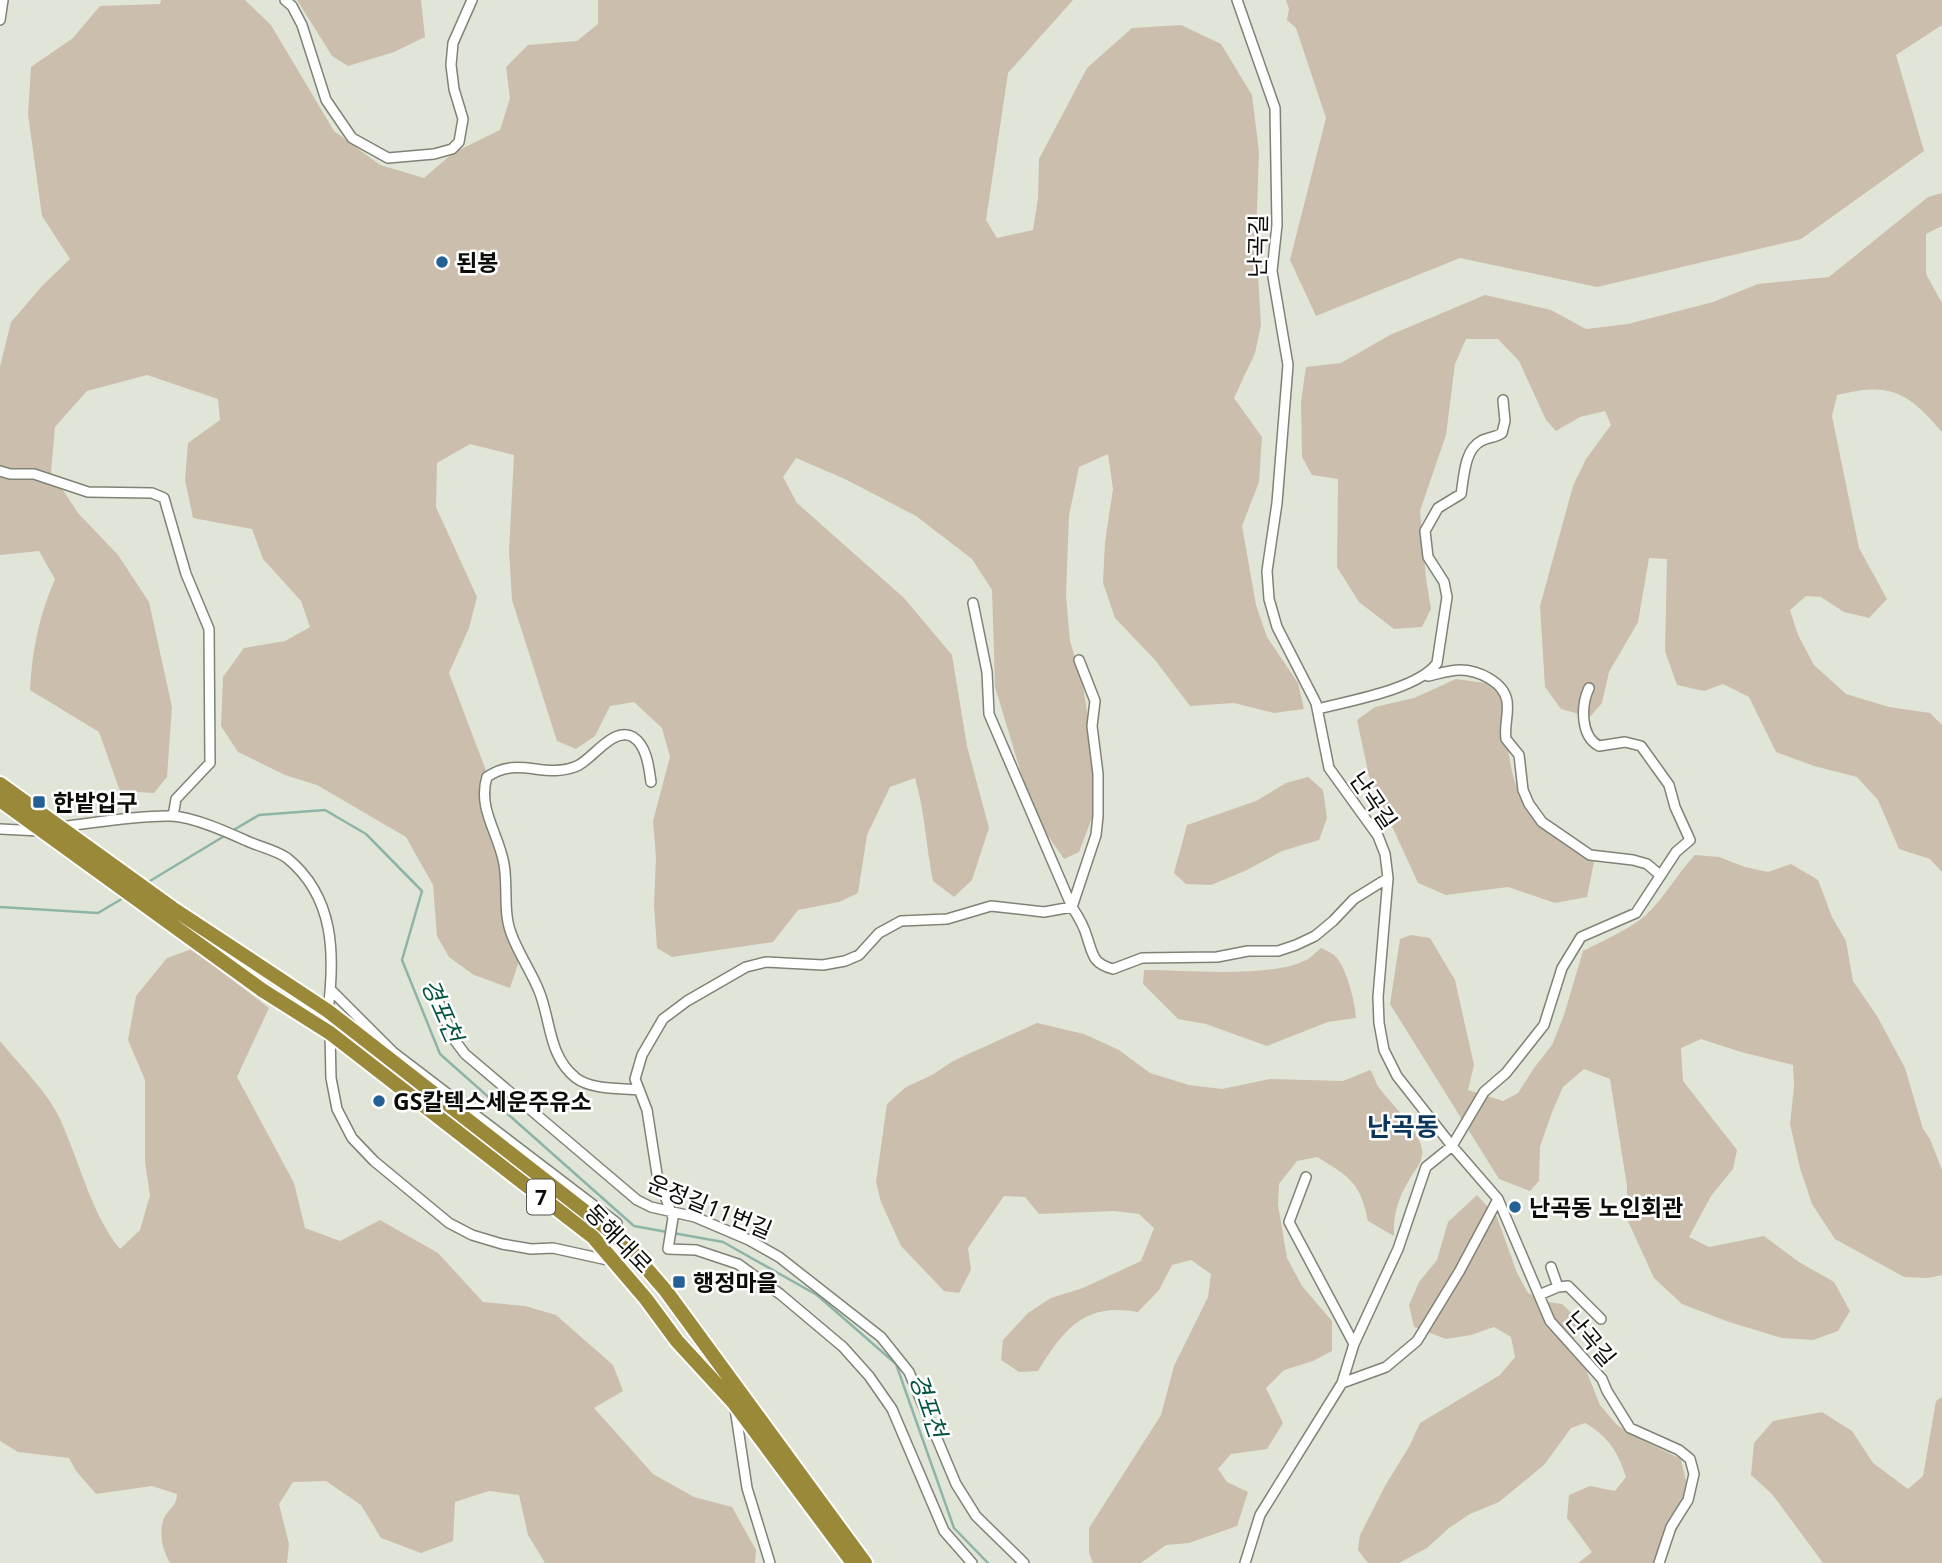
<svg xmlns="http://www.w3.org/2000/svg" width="1942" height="1563" font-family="'Noto Sans','Noto Sans KR',sans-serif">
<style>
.green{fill:#ccbead}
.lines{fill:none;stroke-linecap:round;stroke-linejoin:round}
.stream{stroke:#8eb4a8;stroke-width:2.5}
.minor-casing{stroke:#7f8376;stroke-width:12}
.highway-casing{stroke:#fff;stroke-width:18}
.minor{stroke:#fff;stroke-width:9}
.highway{stroke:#998939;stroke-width:14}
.poi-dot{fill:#226096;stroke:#fff;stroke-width:2.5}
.labels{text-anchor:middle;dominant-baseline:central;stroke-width:5;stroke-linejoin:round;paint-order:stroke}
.shield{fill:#fff;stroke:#555653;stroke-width:2}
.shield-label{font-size:21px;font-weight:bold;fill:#0c0d09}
.street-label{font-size:23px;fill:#0c0d09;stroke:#fff}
.poi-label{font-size:23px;font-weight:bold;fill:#0c0d09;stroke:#fff;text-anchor:start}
.water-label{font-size:24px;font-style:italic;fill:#045443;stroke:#fff}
.quarter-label{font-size:26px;font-weight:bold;fill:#0b375c;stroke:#fff}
</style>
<rect width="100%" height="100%" fill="#e0e5d7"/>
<path class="green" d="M161,0h84l26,25 63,106 46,34 44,13 29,-25 47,-23 10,-32 -4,-31 22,-22 49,-4 21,-17v-24h475l-65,73 -22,147 11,18 36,-8 5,-32 1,-39 48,-91 45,-40 49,-3 40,19 31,51 7,57 -3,88 5,85 -6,28 -21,45 28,39 -3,45 -17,44 14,79 11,32 31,46 6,26 -30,4 -40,-10 -44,3 -35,-46 -40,-42 -12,-35 2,-41 8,-53 -5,-35 -29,13 -10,49 -3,79 4,46 13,44 14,94 -4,36 -14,37 -15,7 -27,-39 -16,-47 -26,-86 -3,-97 -20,-31 -56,-43 -71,-37 -49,-21 -13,19 14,26 107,95 48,57 15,91 22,82 -17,52 -18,17 -21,-16c-7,-34 -8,-69 -18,-103l-25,9 -23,48 -9,58 -19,9 -41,8 -25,32 -101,15 -15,-9 -3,-42 2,-49 -3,-36 17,-64 -8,-29 -28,-26 -24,4 -15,30 -19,13 -19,-8 -45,-141 -3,-49 5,-96 -44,-11 -33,19 -1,44 41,90 -8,31 -20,45 41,108 2,53 12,46 4,42 10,42 -8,24 -36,-13 -25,-18 -12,-21 -4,-51 -27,-48 -89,-52 -32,-10 -47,-23 -17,-26 2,-49 21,-29 41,-7 25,-14 -9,-26 -38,-42 -11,-30 -59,-11 -8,-38 3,-37 32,-23 -2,-21 -71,-24 -60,16 -32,36 -4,45 27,41 40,42 31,47 23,105 -5,70 -13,16 -34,-2 -21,-59 -69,-42c2,-40 9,-74 25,-111l-16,-28 -39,4v-188l11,-45 32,-37 27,-26 -28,-43 -14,-102 3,-47 42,-29 27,-32 60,-2z
M297,0h124l4,37 -31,15 -46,14 -16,-10z
M1286,0h656v25l-46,30 28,96 -123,88 -204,48 -137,-29 -144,58 -26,-56 36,-142 -30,-90 -9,-8 2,-11z
M1942,193v33l-16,8v40l16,29v129c-35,-41 -52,-50 -105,-37l-5,21 27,132 28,51 -18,19 -25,-6 -23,-15 -15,-1 -16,14 8,25 16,30 32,29 43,13 41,6 12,12v147l-12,-13 -31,-10 -21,-49 -21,-23 -43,-11 -38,-14 -27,-55 -26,-13 -19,7 -27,-6 -12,-34 2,-92 -18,-1 -11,64 -29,50 -7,31 -12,14 -29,-8 -16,-22 -5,-81 33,-120 13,-27 25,-34 -6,-14 -25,6 -24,14 -10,-11 -27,-59 -21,-22h-32l-11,25 -9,71 -26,76 6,67 5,31 -9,18 -28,2 -35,-27 -22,-35 1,-88 -26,-4 -10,-18 -1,-56 5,-34 35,-4 49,-28 95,-40 66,15 35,19 42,-5 85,-22 45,-18 71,-7 99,-80z
M1456,679l44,6c8,34 5,77 19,108 4,9 24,31 32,38 14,12 30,15 43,31l-7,35 -32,6 -47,-16 -62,8 -28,-12 -49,-107 -12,-56 18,-13 39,-9z
M1308,777l15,13 4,28 -8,22 -37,11 -37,20 -34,14 -25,-1 -12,-11 13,-48 69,-24 30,-18z
M1695,855l24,2 26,10 23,5 23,-8 27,16 14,37 14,24 7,40 24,35 28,52 18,61 7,10 12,31v105l-14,3 -24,-1 -69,-38 -23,-35 -12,-36 -10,-44 4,-38 -1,-21 -52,-13 -40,-13 -20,9 2,33 54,69 -4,19 -22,27 -22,41 20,10 55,-11 35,26 35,20 16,29 -12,20 -25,9 -31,-2 -53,-16 -47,-18 -28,-26 -27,-59v-33l-17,-107 -26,-10 -21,18 -11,25 -12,35 -1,34 -9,10 -31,-12 -109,-175 10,-65 11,-4 19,3 25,42 19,85 -6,25 35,11 15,-8 16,-25 18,-23 12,-30 19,-64c19,-10 47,-22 63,-36 19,-18 31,-41 49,-60z
M1321,948c4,2 12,5 15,9 11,12 19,45 20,61l-28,4 -61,24 -61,-22 -28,-5 -35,-35 1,-14c40,0 125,8 160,-9 6,-2 12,-9 17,-13z
M192,949l77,59 -32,69 57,106 11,45 35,13 40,-21 58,33 45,49 42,4 31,9 57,50 10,26 -29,17 59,66 41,23 38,10 24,43 -1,13h-210l-17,-28 -9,-40 -30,-4 -34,11 -2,39 -32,12 -40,-15 -20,-33 -35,-24 -33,1 -14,22 10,40 -2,19h-117c-7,-12 -12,-30 -6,-45 5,-10 13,-12 13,-24l-25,-8 -56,8 -20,-23 -7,-13 -51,-6 -18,-11v-400c17,21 45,49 57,72 22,44 32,98 63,136l20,-19 10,-35 -5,-33v-82l-17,-40 8,-44 31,-38z
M1037,1023l47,11 35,16 31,23 39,12 33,4 48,-10 73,2 27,-11c5,6 5,13 10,19 11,15 46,47 42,67 -1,7 -6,13 -10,19 -13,21 -19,37 -18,61l-26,-15c-8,-39 -18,-44 -51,-64l-20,4 -18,23 -1,21 9,53 15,28 30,35v30l-19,10 -29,9 -18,18 17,35 -16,26 -36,5 -13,15 9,13 21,10 -11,34 -48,17 -23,2 -25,18h-48l-4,-10v-25l72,-113 13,-49 34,-69 3,-23 -20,-14 -19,5 -13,25 -21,22c-54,-10 -74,17 -100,59l-19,1 -18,-12 2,-20 25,-27 23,-15 32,-10 58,-27 13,-33 -15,-14 -25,-3 -75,3 -14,-17 -21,-1 -36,52 3,22 -12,23 -15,-2 -43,-45 -20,-44 -5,-20 11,-78 19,-17 26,-12 21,-14z
M1477,1195l20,22 20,56 11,20 20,9 14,2 15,14 -1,15 -6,18 16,19 14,35 16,19 18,12 47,23c2,12 8,29 7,40 -1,20 -21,43 -26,64h-84l14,-11 -25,-34 2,-23 21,-9 25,5 11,-14c-8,-25 -18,-41 -41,-54l-14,5 -27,37 -45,37 -29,12 -21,14 -22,20 -28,15h-31l-10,-13 2,-15 25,-49 25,-41 10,-22 80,-48 15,-18 -4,-20 -17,-10 -23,8 -25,4 -32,-12 -5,-22 10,-23 18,-22 11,-38z
M1942,1397v166h-119l-51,-69 -21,-19 3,-32 19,-22 49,-9 30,19 21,32 35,26 15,-13 13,-75z"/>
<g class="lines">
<path class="stream" d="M232,831l27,-16 66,-5 41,24 56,57 -20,69 38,94 194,172 33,6
M145,884l81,-49
M0,907l98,6 27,-16
M673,1233l50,9 94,53 79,69 58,164 34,35"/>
<g class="minor-casing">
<path id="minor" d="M285,0l7,6 10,19 24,75 26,38 36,20 46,-4 18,-5 7,-7 4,-23 -9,-30 -3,-24 2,-22 19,-43
M1237,0l38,108 2,117 -5,46 16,94 -11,138 -10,68 2,28 8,28 39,76 13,65 49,68 7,18 3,24 -10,119 1,26 5,27 13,26 55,70 46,53 52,122 52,58 5,12 23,37 49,22 11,9 4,15 -6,26 -17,27 -12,36
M0,20l3,-20
M0,471l10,3h24l54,18 64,1 12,5 22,76 23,55 1,134 -34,36 -3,17
M973,603l14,69 2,42 83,193c6,9 12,19 15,30 6,18 6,27 26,32l29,-11 75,-1 31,-6h30l18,-6 19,-9 18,-15 21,-22 34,-21
M1428,676c10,-2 21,-6 32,-6 18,0 44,12 47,31 2,13 -3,25 -1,38l13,16 4,35 6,14 13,18 48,33 43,5 14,4 13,11
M1318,709c30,-8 101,-20 119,-46l10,-66 -3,-15 -16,-25 -3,-26 13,-23 23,-14c3,-16 3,-44 20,-53 6,-4 14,-3 21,-8l3,-12 -2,-21
M59,827c35,-4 78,-12 112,-11 23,1 56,16 76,25 13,6 29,9 40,17 48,39 48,97 41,153
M0,829l40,2
M1072,907l24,-72 2,-19v-42l-6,-48 3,-25 -16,-41
M331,990l62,62 224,171 -2,14
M437,998l16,40 12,16 172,146 14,7 44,10 54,23 30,17 102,80 28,35 47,112 20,32 48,47
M330,1033l1,45 6,31 15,29 22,23 75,62 23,12 30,9 29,5 22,-1 59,13
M639,1090c-19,-2 -47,0 -63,-12 -28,-22 -25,-58 -37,-87 -8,-20 -21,-38 -28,-58 -8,-21 -3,-46 -7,-69 -5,-30 -27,-56 -17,-87 32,-22 56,3 90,-11 16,-7 36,-40 56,-29 14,9 16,31 18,45
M1306,1177l-17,45 65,122
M1551,1267l7,20
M1539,1295l19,-8 10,-1 33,33
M1342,1383l44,-16 31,-26 42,-69 39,-73
M735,1408l12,80 23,75
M972,1563l-28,-32 -52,-122 -23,-33 -26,-29 -63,-53 -42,-30 -42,-14 -28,-1 5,-31 -16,-44 -10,-64 -12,-31 7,-24 21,-36 24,-18 59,-34 20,-5 57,3 22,-4 14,-6 20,-22 22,-12 46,-2 44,-13 53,6 28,-5
M1245,1563l15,-48 82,-132 12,-39 44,-95 28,-82 26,-21 32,-54 22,-19 38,-48 18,-57 19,-31 55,-24 40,-61 14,-12 -15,-33 -6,-22 -28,-39 -16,-4 -26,4c-19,-10 -18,-41 -10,-58"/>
</g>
<g class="highway-casing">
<path id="highway" d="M0,784l172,124 156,103 277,216 29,27 32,37 199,272
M0,800l262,190 68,43 263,204 53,62 31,42 57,62 119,160"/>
</g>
<use href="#minor" class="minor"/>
<use href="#highway" class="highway"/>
</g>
<g class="poi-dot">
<circle cx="442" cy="262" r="7"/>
<rect x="32" y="795" width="14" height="14" rx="3.5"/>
<circle cx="379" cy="1101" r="7"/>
<circle cx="1515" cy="1207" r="7"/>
<rect x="672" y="1275" width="14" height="14" rx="3.5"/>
</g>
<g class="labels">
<rect class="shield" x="527" y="1179.5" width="28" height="35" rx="5"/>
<g class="shield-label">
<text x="541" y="1197">7</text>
</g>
<g class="street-label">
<text transform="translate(1257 246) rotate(-89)">난곡길</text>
<text transform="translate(1374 800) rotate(56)">난곡길</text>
<text transform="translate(710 1206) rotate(22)">운정길11번길</text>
<text transform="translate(619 1238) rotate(46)">동해대로</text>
<text transform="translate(1591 1338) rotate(50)">난곡길</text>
</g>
<g class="poi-label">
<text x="456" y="262">된봉</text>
<text x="53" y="802">한밭입구</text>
<text x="393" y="1101">GS칼텍스세운주유소</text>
<text x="1529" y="1207">난곡동 노인회관</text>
<text x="693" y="1282">행정마을</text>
</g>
<g class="water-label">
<text transform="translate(443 1010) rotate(66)">경포천</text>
<text transform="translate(929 1405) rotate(71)">경포천</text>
</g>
<g class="quarter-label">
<text x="1403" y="1126">난곡동</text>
</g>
</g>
</svg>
